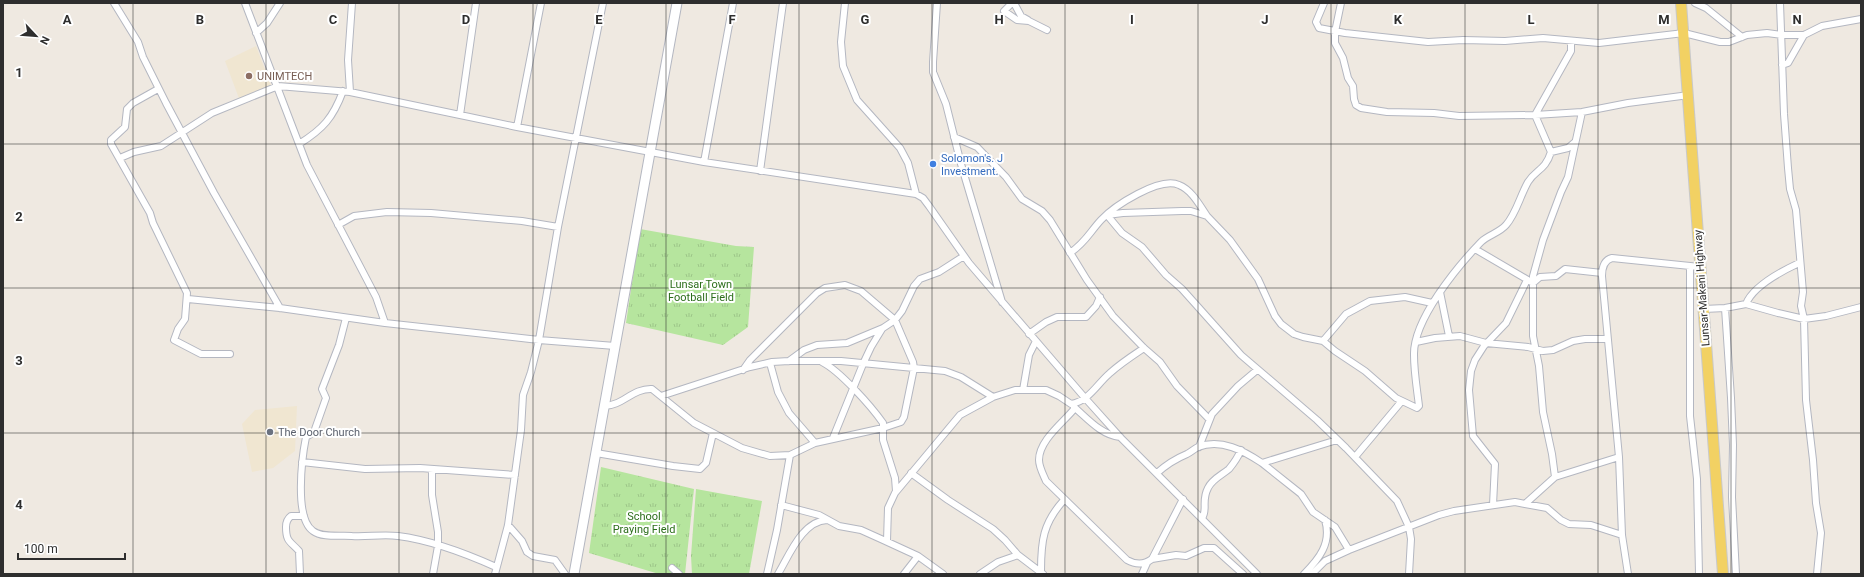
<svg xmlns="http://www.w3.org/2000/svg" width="1864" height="577" font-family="Roboto,sans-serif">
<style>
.education{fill:#f0e6d1}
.park{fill:url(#park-tufts)}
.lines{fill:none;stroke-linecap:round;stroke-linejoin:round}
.street-casing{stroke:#b4b7c1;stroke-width:8}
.secondary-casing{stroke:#b4b7c1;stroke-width:11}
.primary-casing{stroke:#c9c9c9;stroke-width:12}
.street{stroke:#fff;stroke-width:6}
.secondary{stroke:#fff;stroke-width:9}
.primary{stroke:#f2d163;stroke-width:10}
.grid{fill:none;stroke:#2e2e2e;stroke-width:1;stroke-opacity:0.55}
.education-dot{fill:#8d6e63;stroke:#fff;stroke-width:1.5}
.shop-dot{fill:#3f7fe0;stroke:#fff;stroke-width:1.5}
.worship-dot{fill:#6b7280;stroke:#fff;stroke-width:1.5}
.labels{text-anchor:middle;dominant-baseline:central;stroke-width:4;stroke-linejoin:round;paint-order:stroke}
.education-label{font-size:11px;fill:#785e54;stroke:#fff;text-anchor:start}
.shop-label{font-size:11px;fill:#366cbe;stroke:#fff;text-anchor:start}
.park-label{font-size:11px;fill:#2c6e1b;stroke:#fff}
.street-label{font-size:11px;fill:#2e2e2e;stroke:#fff}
.worship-label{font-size:11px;fill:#5b616d;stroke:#fff;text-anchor:start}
.grid-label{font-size:13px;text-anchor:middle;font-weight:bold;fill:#2e2e2e;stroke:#fff;stroke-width:4;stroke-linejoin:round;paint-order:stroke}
</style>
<defs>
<pattern id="park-tufts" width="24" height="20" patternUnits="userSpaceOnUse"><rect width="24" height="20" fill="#b6e59e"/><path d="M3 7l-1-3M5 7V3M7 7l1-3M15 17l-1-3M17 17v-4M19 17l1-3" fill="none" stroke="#9dc588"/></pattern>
</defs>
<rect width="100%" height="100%" fill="#efe9e1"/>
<path class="education" d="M256,46l17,45 -33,10 -15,-40z
M297,406l-2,45 -22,17 -21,4 -10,-48 13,-14z"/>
<path class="park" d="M640,229l96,17 18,1 -6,80 -25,18 -97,-22z
M601,467l93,22 -9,85h-26l-70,-21z
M696,489l66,12 -13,73h-57l-1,-18z"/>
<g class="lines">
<g class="street-casing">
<path id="street" d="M114,3l24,39 5,15 23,46 48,90 66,115
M245,3l62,162 69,132 9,26 154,17 76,6
M352,3l-4,57 2,32 110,23 16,-112
M845,3l-4,39 2,24 14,34 43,48 8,15 8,31
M937,3l-4,59v10l13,32 15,60 41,138
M1012,3l-8,8 13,9 12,1 18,9
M1014,3l7,13 7,4
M1324,3l-8,19 3,6 26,5 83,9 35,-2 42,1 38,-3 56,5 85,-10 36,9h9l18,-7 20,-2 15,2h22l18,-9 39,-7
M1341,3l-6,29v11l8,15 5,20 5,8 1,13 2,6 5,3 26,4 47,1 25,3 76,-1 47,-3 46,-9 61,-8
M1695,3l11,5 36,29
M1780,3l4,111 4,54 2,21 6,21 7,82 -2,14 3,13 2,81 7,60 3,43 5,30 -4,41
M256,33l11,-10 13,-20
M1782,65l6,-2 16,-28
M158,89l-25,14 -6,6 -2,18 -14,13v4l39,69 3,10 34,70 -2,26 -7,10 -4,11 27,14h29
M460,115l57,12 187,35 212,32 7,4 6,8 40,57 116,135 35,39 137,137
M517,127l24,-124
M954,137l23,10 29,30 16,22 20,12 8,9 37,60 26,36 31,32 16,14 17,24 32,33
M299,144c24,-15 34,-26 44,-53
M1551,152l17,-4 7,-6
M120,158l14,-6 27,-6 51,-33 66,-27 72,6
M704,162l29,-159
M760,171l23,-168
M1107,215l16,-2 59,-2h9l16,5 23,24 28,39 17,37 6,8 13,10 9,3 20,4 12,10 30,20 31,27 21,10 2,-2c-2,-17 -5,-34 -5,-51 -1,-35 43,-88 67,-113 7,-7 18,-9 25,-17 10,-11 14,-29 22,-43 8,-13 17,-11 23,-30l-16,-37 36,-64v-10
M1107,215l15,18 20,14 24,28 16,14 59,66 76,65 29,28 51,53 12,26 2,12 -2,35
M338,225l16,-9 33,-4 44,1 91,8 36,6
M1475,249l58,34 7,-6 16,-1 9,-7 37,4
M1070,253c16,-11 19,-20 31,-33 13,-14 59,-44 78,-35 13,5 21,21 28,31
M1690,267v149l7,63 2,95
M1440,292l9,44
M188,299l92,9 105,15
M1746,304c7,-18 36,-33 53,-41
M1725,308l6,90 2,47 -1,52 4,77
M1704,309l21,-1 21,-4 32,9 26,6 22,-3 35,-9
M346,318l-7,27 -17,44 4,9 -12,34 -8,5c-4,20 -12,81 7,94 9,7 28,4 39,5 15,1 31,-2 46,0 32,4 69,18 98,31
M1029,334l17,-12 11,-5h29l10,-11 4,-9
M1323,341l23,-27 24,-13 35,-4 27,6
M1416,342l19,-4 25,-2 26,7 42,4 15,4 10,-1 20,-9 12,-2h22
M789,361l15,-11 13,-5 30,-2 36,-15 12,-8 7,-9 12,-25 6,-7 19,-7 25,-16
M822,362c18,9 49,44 61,61v17l12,38 1,13
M770,363l8,29 11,21 26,30
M1023,390l6,-35 7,-14
M661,396l89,-29 22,-5 17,-1h52l104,10 16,6 32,20
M604,406c18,0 29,-18 48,-17l42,34 48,25 28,8 20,-1 25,-12 68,-15 18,-6 3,-5 10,-49 -1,-6 -18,-42 -34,-29 -16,-6 -20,3 -8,5 -67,67 -7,10
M1074,407c13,11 27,28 46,30
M1075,408c-11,14 -36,32 -36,52 0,7 4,14 7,21l81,79c9,5 17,5 25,-1l31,-60
M833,438l30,-74 8,-17 11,-18
M1199,447l13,-33 26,-28 19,-16
M596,453l77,13 27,3 6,-6 7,-30
M1355,457l46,-55
M1619,457l3,78 6,39
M302,462l63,7 55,-1 95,7
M1262,463l39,31 12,18 22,15 14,23
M432,469v26l6,37v14l-5,28
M911,473l37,27 45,29 12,11 13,15 25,19
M1157,473c10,-9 18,-14 30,-19 4,-2 7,-5 11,-7 23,-9 46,4 64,16l75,-23
M1555,477l-3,-23 -9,-42 -4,-46 -6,-30v-60l10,-36 18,-48 7,-15 14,-65
M1525,504l22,4 14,12 8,4 22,1 31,10
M781,505l38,10 20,11 22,4 20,9 37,17 25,18
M1493,505l2,-41 -22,-28 -4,-46 2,-19 4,-11 9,-14 22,-23 21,-43
M1202,518c6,-8 -1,-17 6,-30 4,-9 14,-13 21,-19 5,-6 9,-12 12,-19
M508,525l14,16 5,11 6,4 22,4 10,14
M887,541l1,-33 7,-15 65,-78 33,-18 22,-7h31l13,6 12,8c18,-3 26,-20 39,-31 11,-10 22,-17 34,-25
M1152,559l24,-4 10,1 18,-8h10l29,26
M672,568l7,6
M1041,571c0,-30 2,-48 23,-71
M300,574l-1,-23c-9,-10 -13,-9 -13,-24 0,-5 1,-8 5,-11h13
M495,574l13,-49 13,-95 2,-35 8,-23 8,-32 19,-113 45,-224
M767,574l10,-44 13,-75
M778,574c11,-18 24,-53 49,-54
M904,574l14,-18
M980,574l18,-12 20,-7
M1142,574l5,-11
M1304,574c15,-15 28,-31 21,-54
M1312,574l13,-13 24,-11 90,-35 15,-4 61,-9 10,2 30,-27 64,-20 -17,-181c0,-8 2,-16 10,-18l88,9"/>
</g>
<g class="secondary-casing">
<path id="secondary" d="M574,574l103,-571"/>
</g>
<g class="primary-casing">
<path id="primary" d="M1681,3l42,571"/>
</g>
<use href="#street" class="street"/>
<use href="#secondary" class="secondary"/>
<use href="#primary" class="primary"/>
</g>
<path class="grid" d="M133,3v571M266,3v571M399,3v571M533,3v571M666,3v571M799,3v571M932,3v571M1065,3v571M1198,3v571M1331,3v571M1465,3v571M1598,3v571M1731,3v571M3,144h1858M3,288h1858M3,433h1858"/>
<circle class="education-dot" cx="249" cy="76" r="4"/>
<circle class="shop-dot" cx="933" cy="164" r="4"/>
<circle class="worship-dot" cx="270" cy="432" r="4"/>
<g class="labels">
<g class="education-label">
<text x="257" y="76">UNIMTECH</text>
</g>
<g class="shop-label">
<text x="941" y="158">Solomon's. J<tspan x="941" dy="13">Investment.</tspan></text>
</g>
<g class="park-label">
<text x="701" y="284">Lunsar Town<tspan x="701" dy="13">Football Field</tspan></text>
<text x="644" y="516">School<tspan x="644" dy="13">Praying Field</tspan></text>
</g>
<g class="street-label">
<text transform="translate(1702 288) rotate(-94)">Lunsar-Makeni Highway</text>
</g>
<g class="worship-label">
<text x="278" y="432">The Door Church</text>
</g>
</g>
<g class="grid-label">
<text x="67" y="24">A</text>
<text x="200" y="24">B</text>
<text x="333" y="24">C</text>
<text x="466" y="24">D</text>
<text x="599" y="24">E</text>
<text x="732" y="24">F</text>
<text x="865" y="24">G</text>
<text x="999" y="24">H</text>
<text x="1132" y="24">I</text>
<text x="1265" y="24">J</text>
<text x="1398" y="24">K</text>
<text x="1531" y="24">L</text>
<text x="1664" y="24">M</text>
<text x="1797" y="24">N</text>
<text x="19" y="77">1</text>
<text x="19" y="221">2</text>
<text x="19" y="365">3</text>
<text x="19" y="509">4</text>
</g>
<rect width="1864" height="577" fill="none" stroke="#2e2e2e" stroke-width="8"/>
<g transform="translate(36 36) rotate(116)" stroke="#ffffff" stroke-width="3" paint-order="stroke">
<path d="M0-3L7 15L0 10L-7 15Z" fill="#2e2e2e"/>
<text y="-6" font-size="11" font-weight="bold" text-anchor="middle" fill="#2e2e2e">N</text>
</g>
<path d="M18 553v6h107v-6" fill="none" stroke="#2e2e2e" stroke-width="2"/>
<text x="24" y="553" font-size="12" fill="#2e2e2e" stroke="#ffffff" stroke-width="3" paint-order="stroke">100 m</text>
</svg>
